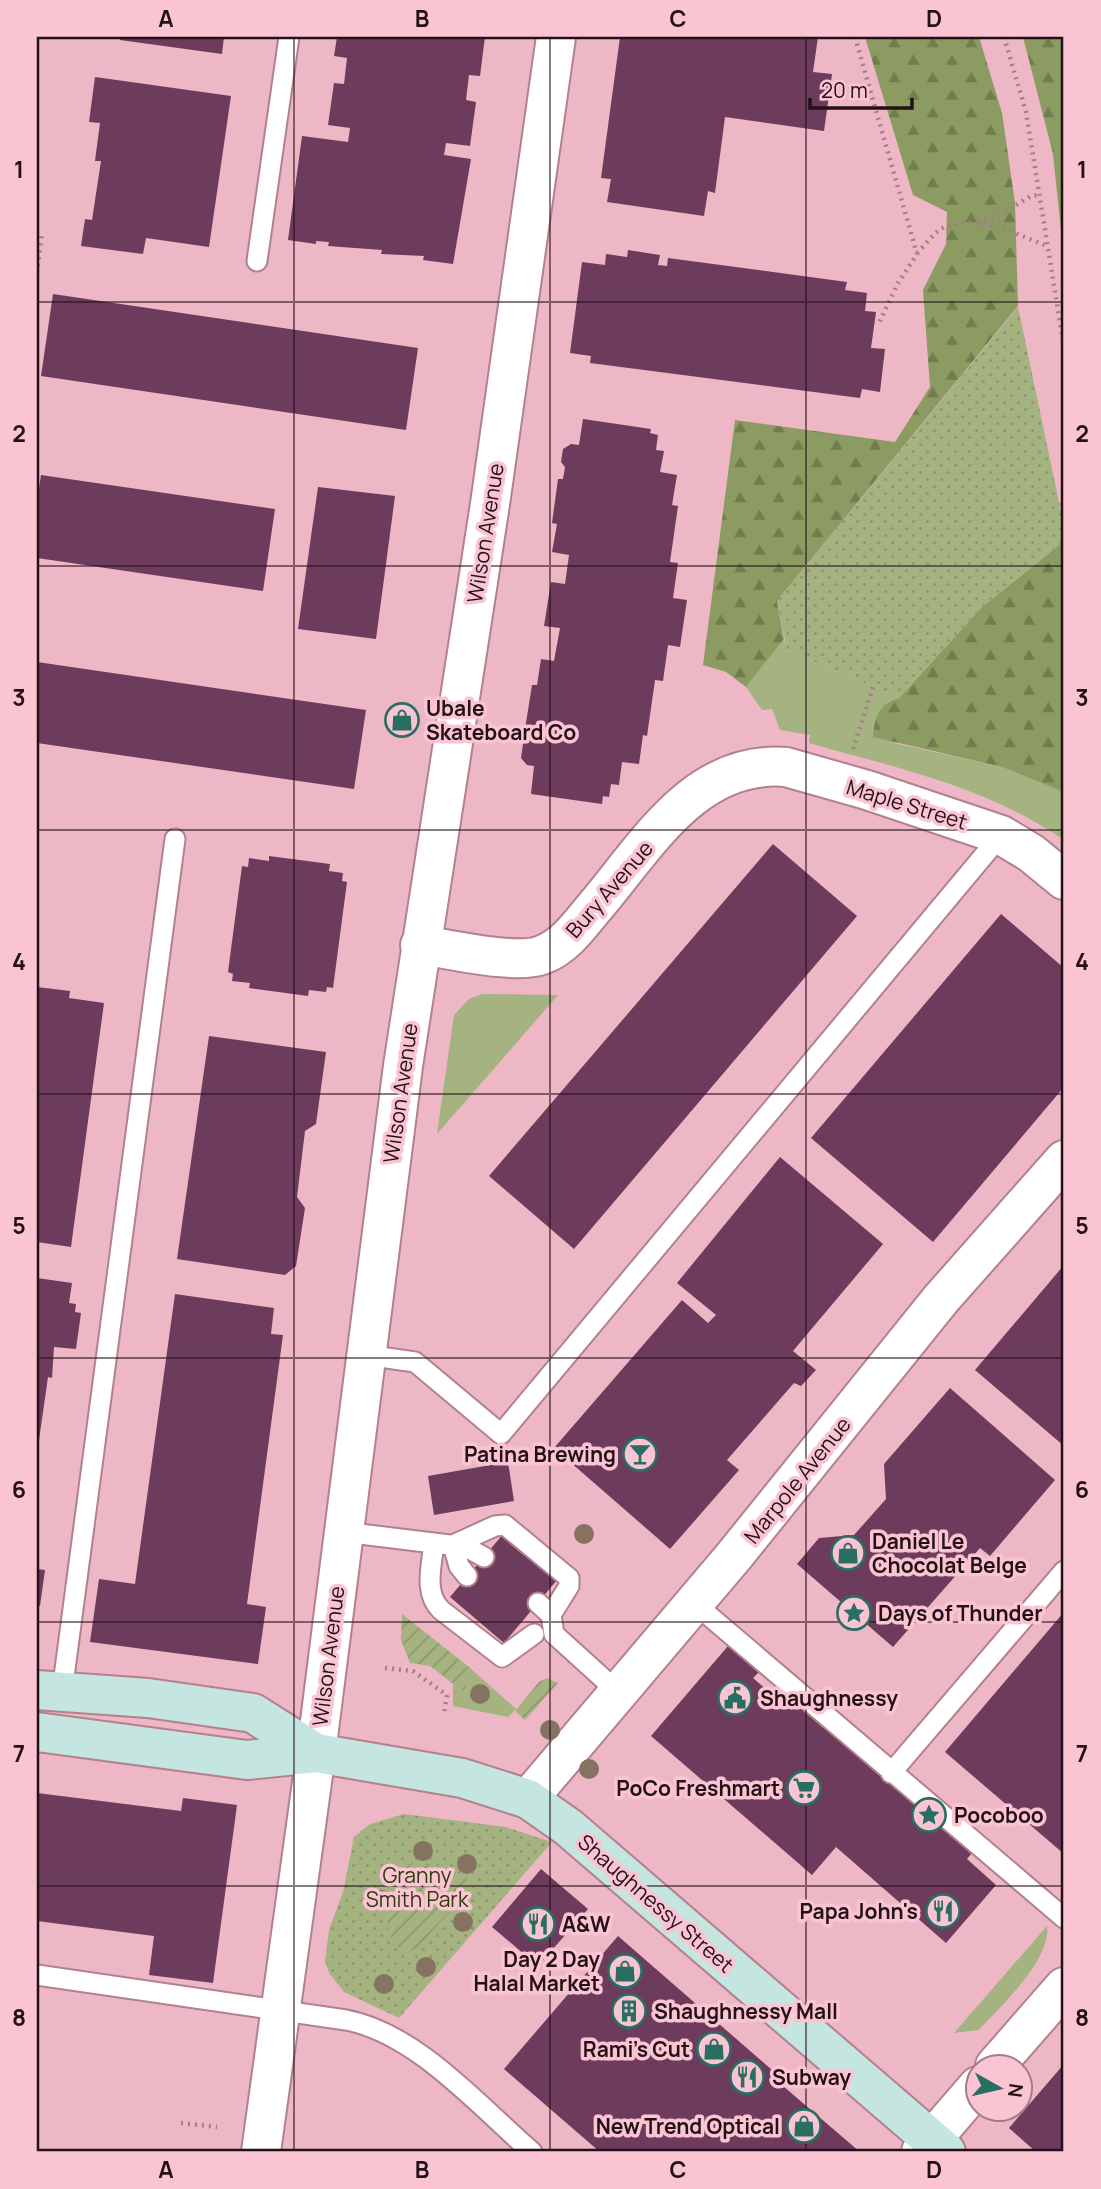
<svg xmlns="http://www.w3.org/2000/svg" width="1101" height="2189" font-family="Manrope,sans-serif">
<style>
.grass{fill:#a4b380}
.forest{fill:url(#forest-firs)}
.park{fill:url(#park-dots)}
.garden{fill:url(#garden-furrows)}
.building{fill:#6d3b5c}
.lines{fill:none;stroke-linecap:round;stroke-linejoin:round}
.service-casing{stroke:#b3818e;stroke-width:23}
.minor-casing{stroke:#b3818e;stroke-width:42}
.tertiary-casing{stroke:#b3818e;stroke-width:42}
.secondary-casing{stroke:#b3818e;stroke-width:42}
.path{stroke:#a67c87;stroke-width:4.5;stroke-dasharray:2 5;stroke-linecap:butt}
.service{stroke:#fff;stroke-width:19}
.minor{stroke:#fff;stroke-width:38}
.tertiary{stroke:#fff;stroke-width:38}
.secondary{stroke:#c4e5e0;stroke-width:38}
.tree{fill:#857260}
.grid{fill:none;stroke:#241117;stroke-width:2;stroke-opacity:0.55}
.labels{text-anchor:middle;dominant-baseline:central;stroke-width:7;stroke-linejoin:round;paint-order:stroke}
.street-label{font-size:21px;fill:#241117;stroke:#fac4d2}
.poi-label{font-size:21px;font-weight:bold;fill:#241117;stroke:#fac4d2;text-anchor:start}
.park-label{font-size:21px;fill:#303a0d;stroke:#fac4d2}
.neatline{fill:none;stroke:#241117;stroke-width:2.5}
.grid-label{font-size:23px;text-anchor:middle;font-weight:bold;fill:#241117}
</style>
<defs>
<pattern id="forest-firs" width="22" height="20" patternUnits="userSpaceOnUse" patternTransform="scale(1.75)"><rect width="22" height="20" fill="#8b9b61"/><path d="M5 1l3.5 6h-7zM16 11l3.5 6h-7z" fill="#717d4f"/></pattern>
<pattern id="park-dots" width="8" height="8" patternUnits="userSpaceOnUse" patternTransform="scale(1.75)"><rect width="8" height="8" fill="#a4b380"/><path d="M2 2h.1M6 6h.1" fill="none" stroke="#8d996e" stroke-width="1.8" stroke-linecap="round"/></pattern>
<pattern id="garden-furrows" width="10" height="10" patternUnits="userSpaceOnUse" patternTransform="scale(1.75)"><rect width="10" height="10" fill="#a4b380"/><path d="M-1 1l2-2M0 10L10 0M9 11l2-2" fill="none" stroke="#8d996e"/></pattern>
</defs>
<rect width="100%" height="100%" fill="#edb7c5"/>
<path class="grass" d="M784,639l3,11 112,48 -12,4 7,41 108,24 62,25v48c-79,-54 -164,-71 -255,-97l1,-8 -30,-5 -8,-21 -10,1 -16,-23z
M482,994l76,1 -121,139 17,-119 15,-16z
M469,1667l47,42 -8,8 -55,-11v-22l12,8z
M1047,1926c4,35 -46,79 -68,104l-25,3z"/>
<path class="forest" d="M865,37h114l23,76 13,90 3,103 -241,295 7,38 -38,48 -20,-15 -23,-7 32,-245 160,22 35,-55 -7,-97 23,-46 1,-32 -34,-17z
M1023,37h41v221l-11,-104z
M1064,541v251l-62,-25 -129,-30c2,-20 5,-33 26,-39l83,-91z"/>
<path class="park" d="M1018,307l46,219v15l-82,66 -83,91 -112,-48 -10,-49z
M404,1814l102,13 46,15 -153,176 -55,-26 -15,-19 -4,-12 4,-31 14,-38 11,-55 16,-13z"/>
<path class="garden" d="M402,1614l67,53 -4,26 -35,-27 -20,-3 -9,-23z
M547,1678l11,5 -33,37 -10,-9 24,-29z
M412,1863c16,-1 54,7 61,23l-57,63 -12,3 -12,-11c-9,-30 -12,-63 20,-78z"/>
<path class="building" d="M120,37h104l-2,17 -102,-14z
M337,37h148l-5,39 -11,-1 -3,25 10,2 -6,44 -24,-3 -2,12 27,4 -18,105 -30,-4 1,-4 -43,-2 1,-4 -54,-4 1,-4 -13,-1v3l-28,-4 14,-104 46,6 2,-14 -22,-3 6,-42 10,1 3,-26 -13,-2z
M620,37h198l-5,35 19,2 -8,57 -99,-14 -10,76 -7,-2 -4,25 -97,-14 4,-23 -10,-1z
M95,77l136,19 -22,151 -63,-9 -3,16 -62,-8 4,-27 7,1 9,-59h-6l5,-38 -11,-1z
M628,250l32,5 -2,10 9,1 1,-8 179,24 -2,8 22,3 -2,18 11,1 -5,36 14,1 -5,43 -18,-3 -2,9 -270,-35 1,-7 -21,-3 12,-91 23,3 1,-11 21,3z
M53,294l365,54 -12,82 -365,-54z
M583,419l68,10 -1,4 8,2 -2,15 8,1 -4,21 17,3 -5,30 6,1 -8,56 8,1 -5,35 14,2 -7,47 -12,-2 -5,36 -8,-1 -8,56 -4,-1 -4,29 -17,-2 -3,23 -8,-1 -2,13 -6,-1 -1,8 -71,-10 3,-28 -7,-1 -6,-7 2,-14 5,-5 1,-9 -4,-1 7,-44h5l4,-26 13,2 6,-33 -16,-2 7,-44 14,2 4,-29 -17,-3 5,-28 -5,-1 6,-44h5l2,-12 -4,-5 2,-13 8,-5 8,1z
M41,475l234,34 -12,82 -226,-33v-57z
M318,487l77,9 -19,143 -78,-10z
M37,662l329,48 -12,79 -317,-46z
M773,844l84,72 -283,333 -85,-73z
M269,856l61,8 -1,7 14,2 -1,8 5,1 -14,106 -6,-1 -1,5 -17,-2 -1,6 -59,-8 1,-5 -18,-2 1,-7 -5,-2 14,-106 6,1 1,-9 20,3z
M1001,914l63,54v119l-131,155 -122,-104z
M37,987l33,4 -1,7 35,5 -33,244 -34,-5z
M209,1036l117,16 -10,72 -11,7 -8,66 8,11 -9,58 -11,9 -108,-16z
M780,1157l103,87 -90,107 23,19 -15,16 -7,-3 -67,77 12,10 -69,79 -116,-101 128,-148 26,23 8,-8 -39,-32z
M1064,1265v181l-89,-76z
M37,1278l35,5 -3,20 7,1 -1,8 6,1 -5,36 -22,-2 -2,31 -4,-1 -10,70z
M175,1294l99,14 -3,26 12,1 -36,269 19,3 -8,57 -168,-22 9,-63 36,5z
M950,1388l105,92 -65,76 -10,-8 -87,99 -96,-83 22,-26 35,-3 32,-36 -2,-35z
M508,1462l6,39 -80,14 -6,-39z
M504,1533l53,47 -53,63 -54,-46z
M37,1569l8,1 -5,36 -3,-1z
M1064,1612v242l-119,-102z
M728,1646l31,26 -6,6 36,31 8,-9 175,153 -5,6 29,26 -50,58 -110,-96 -24,28 -161,-139z
M37,1793l144,18 2,-13 54,7 -24,178 -64,-8 5,-39 -117,-15z
M541,1869l47,40 -50,57 -46,-39z
M618,1936l162,141 -4,3 84,72h-260l-96,-83z
M1064,2064v88h-28l-27,-24z"/>
<g class="lines">
<g class="service-casing">
<path id="service" d="M257,261l32,-224
M366,1355l49,7 86,72 500,-599
M344,1532l122,15 18,10
M434,1543c-2,21 -11,50 7,67l61,47 32,-23
M467,1576l-8,-10 -6,-21 42,-19 10,-1 64,53v8l-18,29
M538,1603l13,12 3,19 65,59
M694,1603l370,315
M62,1692l113,-853
M891,1773l173,-202
M37,1975l309,45c70,13 133,86 186,132"/>
</g>
<g class="minor-casing">
<path id="minor" d="M528,1799l206,-243 207,-257 123,-139
M995,2066l69,-79
M921,2152l57,-66"/>
</g>
<g class="tertiary-casing">
<path id="tertiary" d="M420,945c30,4 96,20 122,10 22,-8 37,-29 51,-46 54,-63 101,-149 193,-142l81,23 134,45 30,18 33,27
M261,2152l55,-399 87,-687 87,-562 66,-467"/>
</g>
<g class="secondary-casing">
<path id="secondary" d="M37,1690l111,8 105,15 63,40
M37,1732l210,28 69,-7 146,25 66,21 40,28 378,325"/>
</g>
<path class="path" d="M855,37l62,217 -19,29 -19,40
M1004,37l22,75 38,235
M978,222l22,-7 31,-19 8,-1
M917,253c8,-7 18,-23 28,-26 34,-13 71,7 102,19
M37,273l5,-40
M1060,505l4,-1
M853,749l20,-62
M385,1668l28,3 34,24 -3,19
M181,2123l36,4"/>
<use href="#service" class="service"/>
<use href="#minor" class="minor"/>
<use href="#tertiary" class="tertiary"/>
<use href="#secondary" class="secondary"/>
</g>
<g class="tree">
<circle cx="584" cy="1534" r="10"/>
<circle cx="480" cy="1694" r="10"/>
<circle cx="550" cy="1730" r="10"/>
<circle cx="589" cy="1769" r="10"/>
<circle cx="423" cy="1851" r="10"/>
<circle cx="467" cy="1864" r="10"/>
<circle cx="381" cy="1900" r="10"/>
<circle cx="463" cy="1922" r="10"/>
<circle cx="426" cy="1967" r="10"/>
<circle cx="384" cy="1984" r="10"/>
</g>
<path class="grid" d="M294,37v2115M550,37v2115M806,37v2115M37,302h1027M37,566h1027M37,830h1027M37,1094h1027M37,1358h1027M37,1622h1027M37,1886h1027"/>
<defs>
<g id="shop-ring" transform="scale(1.75)"><circle r="9.5" fill="#fac4d2" stroke="#286e63" stroke-width="1.5"/><path d="M-5-2.5h2.3a2.7 3.5 0 0 1 5.4 0H5L5.5 6h-11ZM-1.5-2.5h3a1.5 2.3 0 0 0-3 0Z" fill="#286e63"/></g>
<g id="bar-ring" transform="scale(1.75)"><circle r="9.5" fill="#fac4d2" stroke="#286e63" stroke-width="1.5"/><path d="M-6-5H6L.8 .8V4.5H3.5V6h-7V4.5H-.8V.8Z" fill="#286e63"/></g>
<g id="sight-ring" transform="scale(1.75)"><circle r="9.5" fill="#fac4d2" stroke="#286e63" stroke-width="1.5"/><path d="M0-6L1.8-2.2L6-1.7L2.9 1.2L3.7 5.4L0 3.3L-3.7 5.4L-2.9 1.2L-6-1.7L-1.8-2.2Z" fill="#286e63"/></g>
<g id="civic-ring" transform="scale(1.75)"><circle r="9.5" fill="#fac4d2" stroke="#286e63" stroke-width="1.5"/><path d="M-.6-6.5H3V-4.5H.6V-3L4-1V1h2V6H-6V1h2V-1L-.6-3ZM-1.2 2.5V6h2.4V2.5Z" fill="#286e63"/></g>
<g id="supermarket-ring" transform="scale(1.75)"><circle r="9.5" fill="#fac4d2" stroke="#286e63" stroke-width="1.5"/><path d="M-6-5.5h2.5l.6 2H6L4.5 2H-2.5L-4.4-4H-6ZM-1.5 3.2a1.3 1.3 0 1 0 .1 0ZM3 3.2a1.3 1.3 0 1 0 .1 0Z" fill="#286e63"/></g>
<g id="restaurant-ring" transform="scale(1.75)"><circle r="9.5" fill="#fac4d2" stroke="#286e63" stroke-width="1.5"/><path d="M-5-6h1v4h1v-4h1v4h1v-4h1v5L-1.5 .5V6h-2V.5L-5-1ZM5-6V6H3V1.5H1.5Q1.5-4 5-6Z" fill="#286e63"/></g>
<g id="building-ring" transform="scale(1.75)"><circle r="9.5" fill="#fac4d2" stroke="#286e63" stroke-width="1.5"/><path d="M-4-6H4V6H1V3H-1V6H-4ZM-2.5-4.3h1.7v1.8h-1.7ZM.8-4.3h1.7v1.8H.8ZM-2.5-1h1.7V.8h-1.7ZM.8-1h1.7V.8H.8Z" fill="#286e63"/></g>
</defs>
<g fill-rule="evenodd">
<use href="#shop-ring" x="402" y="720"/>
<use href="#bar-ring" x="640" y="1454"/>
<use href="#shop-ring" x="848" y="1553"/>
<use href="#sight-ring" x="854" y="1613"/>
<use href="#civic-ring" x="735" y="1698"/>
<use href="#supermarket-ring" x="804" y="1788"/>
<use href="#sight-ring" x="929" y="1815"/>
<use href="#restaurant-ring" x="943" y="1911"/>
<use href="#restaurant-ring" x="538" y="1924"/>
<use href="#shop-ring" x="625" y="1971"/>
<use href="#building-ring" x="629" y="2011"/>
<use href="#shop-ring" x="714" y="2049"/>
<use href="#restaurant-ring" x="747" y="2077"/>
<use href="#shop-ring" x="804" y="2126"/>
</g>
<g class="labels">
<g class="street-label">
<text transform="translate(485 533) rotate(-81)">Wilson Avenue</text>
<text transform="translate(907 804) rotate(17)">Maple Street</text>
<text transform="translate(609 889) rotate(-49)">Bury Avenue</text>
<text transform="translate(400 1093) rotate(-82)">Wilson Avenue</text>
<text transform="translate(797 1480) rotate(-51)">Marpole Avenue</text>
<text transform="translate(328 1656) rotate(-83)">Wilson Avenue</text>
<text transform="translate(656 1903) rotate(41)">Shaughnessy Street</text>
</g>
<g class="poi-label">
<text x="426" y="708">Ubale<tspan x="426" dy="24">Skateboard Co</tspan></text>
<text x="616" y="1454" text-anchor="end">Patina Brewing</text>
<text x="872" y="1541">Daniel Le<tspan x="872" dy="24">Chocolat Belge</tspan></text>
<text x="878" y="1613">Days of Thunder</text>
<text x="760" y="1698">Shaughnessy</text>
<text x="780" y="1788" text-anchor="end">PoCo Freshmart</text>
<text x="954" y="1815">Pocoboo</text>
<text x="918" y="1911" text-anchor="end">Papa John's</text>
<text x="562" y="1924">A&amp;W</text>
<text x="600" y="1959" text-anchor="end">Day 2 Day<tspan x="600" dy="24">Halal Market</tspan></text>
<text x="654" y="2011">Shaughnessy Mall</text>
<text x="690" y="2049" text-anchor="end">Rami's Cut</text>
<text x="772" y="2077">Subway</text>
<text x="780" y="2126" text-anchor="end">New Trend Optical</text>
</g>
<g class="park-label">
<text x="417" y="1875">Granny<tspan x="417" dy="24">Smith Park</tspan></text>
</g>
</g>
<rect width="1101" height="2189" fill="none" stroke="#fac4d2" stroke-width="77"/>
<g transform="translate(999 2088) rotate(98)"><circle r="33" fill="#fac4d2" stroke="#a47c87" stroke-width="2"/>
<path d="M0-5L12 26L0 18L-12 26Z" fill="#286e63"/>
<text y="-10" font-size="19" font-weight="bold" text-anchor="middle" fill="#241117">N</text>
</g>
<path d="M810 98v10h102v-10" fill="none" stroke="#241117" stroke-width="3.5"/>
<text x="821" y="98" font-size="21" fill="#241117" stroke="#fac4d2" stroke-width="5" paint-order="stroke">20 m</text>
<rect x="38" y="38" width="1024" height="2112" class="neatline"/>
<g class="grid-label">
<text x="166" y="27">A</text>
<text x="422" y="27">B</text>
<text x="678" y="27">C</text>
<text x="934" y="27">D</text>
<text x="19" y="178">1</text>
<text x="1082" y="178">1</text>
<text x="19" y="442">2</text>
<text x="1082" y="442">2</text>
<text x="19" y="706">3</text>
<text x="1082" y="706">3</text>
<text x="19" y="970">4</text>
<text x="1082" y="970">4</text>
<text x="19" y="1234">5</text>
<text x="1082" y="1234">5</text>
<text x="19" y="1498">6</text>
<text x="1082" y="1498">6</text>
<text x="19" y="1762">7</text>
<text x="1082" y="1762">7</text>
<text x="19" y="2026">8</text>
<text x="1082" y="2026">8</text>
<text x="166" y="2178">A</text>
<text x="422" y="2178">B</text>
<text x="678" y="2178">C</text>
<text x="934" y="2178">D</text>
</g>
</svg>
